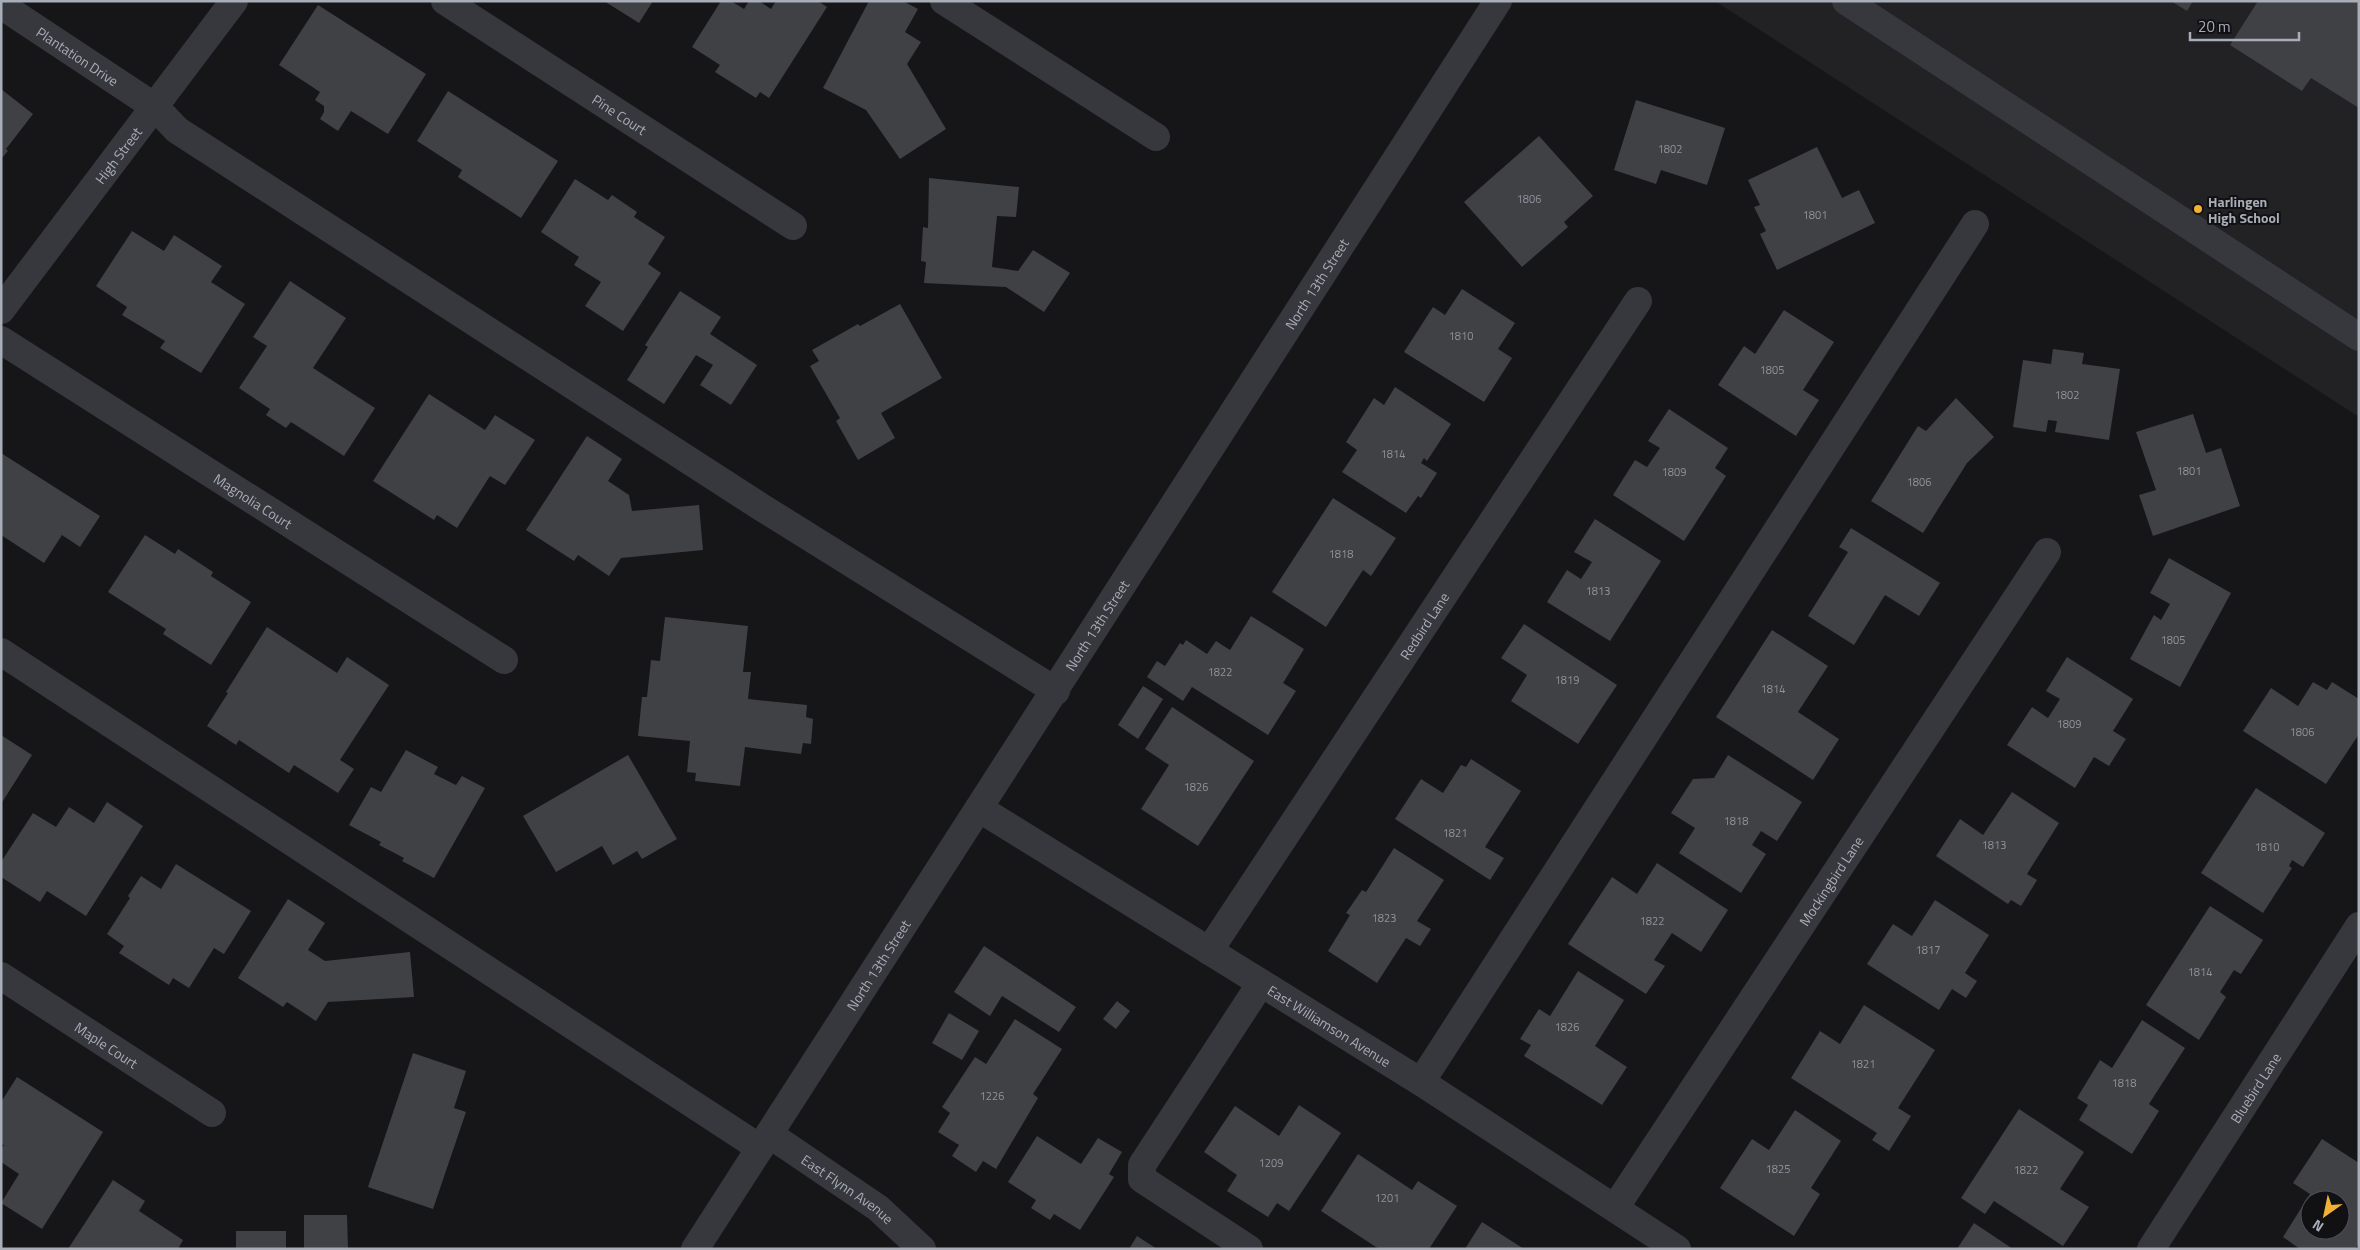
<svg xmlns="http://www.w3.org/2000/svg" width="2360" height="1250" font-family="'Titillium Web',sans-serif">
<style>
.built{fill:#222225}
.building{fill:#404145;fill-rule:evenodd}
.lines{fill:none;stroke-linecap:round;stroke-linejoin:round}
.minor{stroke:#37383d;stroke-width:28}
.poi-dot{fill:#f2b134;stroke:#111113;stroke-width:2}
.labels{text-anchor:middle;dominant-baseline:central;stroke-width:4;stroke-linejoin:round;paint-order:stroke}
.number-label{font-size:11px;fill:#8e929b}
.street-label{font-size:14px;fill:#a8adb8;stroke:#111113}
.poi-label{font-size:14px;font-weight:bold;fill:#a8adb8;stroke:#111113;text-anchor:start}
</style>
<rect width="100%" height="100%" fill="#161618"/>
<path class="built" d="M1715,1h644v416z"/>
<path class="building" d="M604,1h49l-14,22z
M721,1h10l13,8 5,-8h10l12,8 5,-8h42l9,6 -58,91 -9,-6 -4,6 -41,-26 5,-7 -28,-18z
M869,1h34l15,8 -13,23 16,10 -14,22 39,65 -46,30 -34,-49 -43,-22z
M2171,1h22l-6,10z
M2258,1h101v107l-48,-30 -9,13 -72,-46z
M318,5l108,69 -38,60 -37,-23 -13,20 -18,-12 4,-7v-6l-9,-6 5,-8 -41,-27z
M1,89l32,25 -27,35 2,2 -7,8z
M448,91l110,70 -37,57 -63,-41 4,-7 -45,-29z
M1636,100l89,28 -18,57 -46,-15 -5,14 -42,-14z
M1539,136l54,60 -29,26 4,5 -46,40 -58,-65z
M1817,147l25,51 17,-8 16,33 -98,47 -17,-36 6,-3 -12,-24 6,-2 -12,-25z
M929,178l90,9 -3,30 -19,-1 -5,51 26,4 15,-21 37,23 -26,39 -38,-25 -82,-4 2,-21 -5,-1 2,-34 5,1z
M575,179l33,21 4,-5 25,17 -3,5 31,20 -17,27 13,9 -38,58 -38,-25 16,-24 -27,-17 5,-8 -38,-25z
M132,231l32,20 10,-16 48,31 -11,16 34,22 -44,69 -41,-25 5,-7 -43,-26 5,-8 -31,-21z
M290,281l56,37 -33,50 62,40 -31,48 -53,-34 -5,6 -20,-13 4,-6 -31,-21 28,-42 -14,-9z
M1462,289l53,34 -17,26 14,9 -28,44 -80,-50 29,-45 12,8z
M680,291l41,26 -11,17 47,31 -26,40 -31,-20 13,-20 -17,-10 -32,49 -37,-24 21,-33 -3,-2z
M900,304l42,74 -61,35 14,25 -37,22 -22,-39 4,-3 -30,-52 9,-5 -7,-11 46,-26 2,2z
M1784,310l50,32 -31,48 16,10 -23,36 -78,-51 26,-39 11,8z
M2053,349l31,4 -2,11 38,5 -11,71 -54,-8 2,-11 -9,-1 -2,12 -33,-5 10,-67 28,4z
M1395,387l56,37 -24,37 -3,-3 -3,5 16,10 -16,25 -3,-2 -12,17 -64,-41 15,-22 -11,-8 28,-44 10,7z
M429,394l56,36 10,-15 40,25 -30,45 -15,-9 -33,52 -20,-13 -3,5 -61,-39z
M1956,398l38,39 -27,26 -44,70 -52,-32 47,-75 8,5z
M1669,409l59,39 -13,20 11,8 -42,65 -71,-46 22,-35 12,7 13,-19 -12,-7z
M2193,414l13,39 15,-5 19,58 -87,30 -14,-41 17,-5 -20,-58z
M587,436l35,23 -14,22 21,14 3,16 67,-6 4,45 -82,8 -12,18 -31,-21 -4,6 -48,-31z
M1,453l99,63 -20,31 -18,-12 -18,28 -43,-28z
M1333,498l63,40 -25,38 -8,-6 -37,57 -54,-35z
M1595,519l66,42 -51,80 -63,-39 20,-32 14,9 11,-17 -18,-10z
M1851,528l89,55 -21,33 -34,-21 -31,50 -46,-29 40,-64 -9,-5z
M145,535l30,19 3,-5 35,23 -2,4 40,26 -40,63 -48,-31 3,-5 -58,-37z
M2169,558l62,35 -51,94 -50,-28 24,-44 7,5 9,-16 -20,-11z
M1251,616l53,33 -21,34 13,8 -28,44 -76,-48 -9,14 -36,-24 10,-16 8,5 15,-23 3,2 3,-5 21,14 9,-13 14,9z
M665,617l83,9 -5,46h8l-3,27 59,6 -1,12 7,2 -2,25 -8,-1 -2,11 -56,-7 -5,39 -45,-5 1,-8 -9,-1 3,-31 -52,-5 4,-39h5l4,-37 9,1z
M1524,624l93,61 -39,59 -67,-43 16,-26 -26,-17z
M267,627l70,46 10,-16 42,28 -49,75 14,9 -16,24 -44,-28 -5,8 -50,-33 -3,5 -29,-19 21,-33 -2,-1z
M1772,630l56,36 -30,46 41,27 -26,41 -97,-63z
M2067,657l66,42 -20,32 13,8 -17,27 -15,-9 -19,31 -68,-43 25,-38 16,11 12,-19 -14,-8z
M2313,682l14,8 5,-8 27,17v35l-33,50 -83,-53 28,-43 27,18z
M1143,686l20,13 -25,40 -20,-14z
M1172,707l82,54 -56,85 -57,-37 28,-44 -24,-16z
M1,735l31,20 -31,49z
M406,750l32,17 -4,7 22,11 6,-9 23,12 -51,90 -32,-17 2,-3 -25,-13 2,-3 -32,-17 22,-38 10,5z
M628,755l49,84 -35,20 -5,-8 -24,14 -11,-19 -46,26 -33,-56z
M1728,755l74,47 -25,39 -16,-10 -9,14 14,9 -25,39 -62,-40 16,-25 -24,-15 22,-34 21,-1z
M1471,759l50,32 -36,56 19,11 -14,22 -95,-61 26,-40 22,14 18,-28 5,2z
M2256,788l69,45 -22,34 -11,-7 -3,6 3,2 -29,45 -62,-40z
M2012,792l47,31 -32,51 10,6 -16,26 -10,-6 -3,4 -72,-48 24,-37 23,16z
M107,802l36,24 -57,90 -39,-25 -7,11 -39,-25v-15l32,-49 23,14 13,-20 25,16z
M1394,848l50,32 -27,41 14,8 -11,17 -14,-8 -29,45 -49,-32 22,-36 -4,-2 16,-23 4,2z
M1657,863l71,47 -27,42 -29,-19 -18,27 11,6 -19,28 -78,-50 44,-67 25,17z
M176,864l75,47 -27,43 -10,-6 -25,40 -16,-10 -4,7 -50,-32 5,-7 -17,-12 23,-36 -2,-2 13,-20 20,13z
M288,899l37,24 -17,27 17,11 85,-9 4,45 -86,5 -12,19 -29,-19 -4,5 -45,-29z
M1935,900l54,35 -24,38 12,8 -11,17 -14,-9 -13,21 -72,-46 26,-40 19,12z
M2210,906l53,34 -22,34 -7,-4 -14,22 6,5 -27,43 -53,-35z
M984,946l92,61 -17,25 -57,-36 -12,20 -36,-24z
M1578,971l46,29 -29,46 32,21 -25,38 -78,-49 7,-11 -11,-6 19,-30 11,7z
M1117,1001l13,10 -14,18 -13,-10z
M1864,1005l71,45 -37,58 13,8 -22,35 -17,-11 5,-7 -86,-55 29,-47 20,13z
M949,1013l30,18 -17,29 -30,-17z
M1015,1019l47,30 -29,45 5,4 -42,71 -13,-8 -7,11 -24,-16 7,-11 -21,-13 12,-19 -8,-6 33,-50 11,7z
M2142,1020l43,28 -36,56 10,7 -27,43 -53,-34 9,-15 -11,-7 23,-38 12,8z
M413,1053l53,18 -12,37 12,4 -33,97 -65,-22z
M17,1077l86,55 -61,97 -41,-26 18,-29 -18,-12v-13l3,-4 -3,-1v-42z
M1299,1105l42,28 -52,78 -12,-8 -9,14 -41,-26 10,-16 -33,-23 31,-46 44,30z
M2019,1109l65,43 -24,37 29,18 -26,39 -69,-45 -9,13 -24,-16z
M1795,1110l46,31 -30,47 9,6 -26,42 -74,-48 32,-49 17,11z
M1037,1136l44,28 17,-26 24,14 -13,22 5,3 -34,53 -26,-16 -4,6 -19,-12 5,-8 -28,-18z
M2322,1139l37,24v80l-4,6h-55l-17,-12 27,-43 -17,-11zM2310,1200h30v30h-30z
M1358,1154l54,36 6,-9 39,25 -28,43h-50l-58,-38z
M113,1180l32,21 -6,10 44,29 -5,9h-110z
M304,1215h43l1,34h-44z
M1482,1222l42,27h-59z
M1974,1223l39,26h-56z
M236,1231h50v18h-50z
M1137,1236l20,13h-28z"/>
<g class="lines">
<g class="minor">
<path id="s1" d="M445,1l348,225"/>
<path d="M944,1l212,136"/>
<path d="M1846,1l513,336"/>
<path id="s2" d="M1,5l154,102 22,23 584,377 295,184"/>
<path id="s3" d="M1,310l233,-309"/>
<path id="s4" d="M1,340l503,320"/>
<path d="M1,652l759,496"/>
<path id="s5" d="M980,809l441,273 256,167"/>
<path id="s6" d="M1209,951l429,-650"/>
<path id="s7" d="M1,976l211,137"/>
<path d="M1421,1082l554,-858"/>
<path id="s8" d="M769,1134l109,74 44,41"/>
<path id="s9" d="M1615,1208l432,-656"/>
<path id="s10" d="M695,1249l803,-1248"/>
<path d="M1249,1249l-107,-70v-14l119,-182"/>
<path id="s11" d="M2151,1249l208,-323"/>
</g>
</g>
<circle class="poi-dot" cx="2198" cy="209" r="5"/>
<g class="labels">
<g class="number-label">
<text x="1670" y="149">1802</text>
<text x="1529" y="199">1806</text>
<text x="1815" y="215">1801</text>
<text x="1461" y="336">1810</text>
<text x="1772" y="370">1805</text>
<text x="2067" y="395">1802</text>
<text x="1393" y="454">1814</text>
<text x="2189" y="471">1801</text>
<text x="1674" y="472">1809</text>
<text x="1919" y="482">1806</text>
<text x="1341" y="554">1818</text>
<text x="1598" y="591">1813</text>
<text x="2173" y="640">1805</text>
<text x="1220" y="672">1822</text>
<text x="1567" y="680">1819</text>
<text x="1773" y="689">1814</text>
<text x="2069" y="724">1809</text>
<text x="2302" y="732">1806</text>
<text x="1196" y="787">1826</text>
<text x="1736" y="821">1818</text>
<text x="1455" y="833">1821</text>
<text x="1994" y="845">1813</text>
<text x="2267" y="847">1810</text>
<text x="1384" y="918">1823</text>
<text x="1652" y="921">1822</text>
<text x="1928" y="950">1817</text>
<text x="2200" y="972">1814</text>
<text x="1567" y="1027">1826</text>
<text x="1863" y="1064">1821</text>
<text x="2124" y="1083">1818</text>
<text x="992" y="1096">1226</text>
<text x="1271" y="1163">1209</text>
<text x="1778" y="1169">1825</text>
<text x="2026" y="1170">1822</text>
<text x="1387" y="1198">1201</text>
</g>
<g class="street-label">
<text stroke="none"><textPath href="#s2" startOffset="92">Plantation Drive</textPath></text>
<text stroke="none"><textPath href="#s1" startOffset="208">Pine Court</textPath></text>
<text stroke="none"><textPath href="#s3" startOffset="194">High Street</textPath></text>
<text stroke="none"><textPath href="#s10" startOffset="1148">North 13th Street</textPath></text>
<text stroke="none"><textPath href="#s4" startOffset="299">Magnolia Court</textPath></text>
<text stroke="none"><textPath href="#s10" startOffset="742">North 13th Street</textPath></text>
<text stroke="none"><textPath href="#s6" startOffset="390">Redbird Lane</textPath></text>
<text stroke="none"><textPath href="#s9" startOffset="392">Mockingbird Lane</textPath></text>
<text stroke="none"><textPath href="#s10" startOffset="338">North 13th Street</textPath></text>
<text stroke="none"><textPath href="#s5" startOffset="411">East Williamson Avenue</textPath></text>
<text stroke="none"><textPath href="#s7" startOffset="126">Maple Court</textPath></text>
<text stroke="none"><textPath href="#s11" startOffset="192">Bluebird Lane</textPath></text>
<text stroke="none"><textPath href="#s8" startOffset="96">East Flynn Avenue</textPath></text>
</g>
<g class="poi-label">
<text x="2208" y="201">Harlingen<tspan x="2208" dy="16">High School</tspan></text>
</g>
</g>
<rect width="2360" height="1250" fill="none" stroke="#a8adb8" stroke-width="5"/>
<g transform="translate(2325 1215) rotate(213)"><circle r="24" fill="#111113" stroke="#4d4f55"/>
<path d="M0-4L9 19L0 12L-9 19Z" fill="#f2b134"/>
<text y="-8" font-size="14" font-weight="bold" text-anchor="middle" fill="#a8adb8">N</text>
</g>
<path d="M2190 32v8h109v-8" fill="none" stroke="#a8adb8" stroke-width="2.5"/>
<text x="2198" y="32" font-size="15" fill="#a8adb8" stroke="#111113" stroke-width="4" paint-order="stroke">20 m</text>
</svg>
